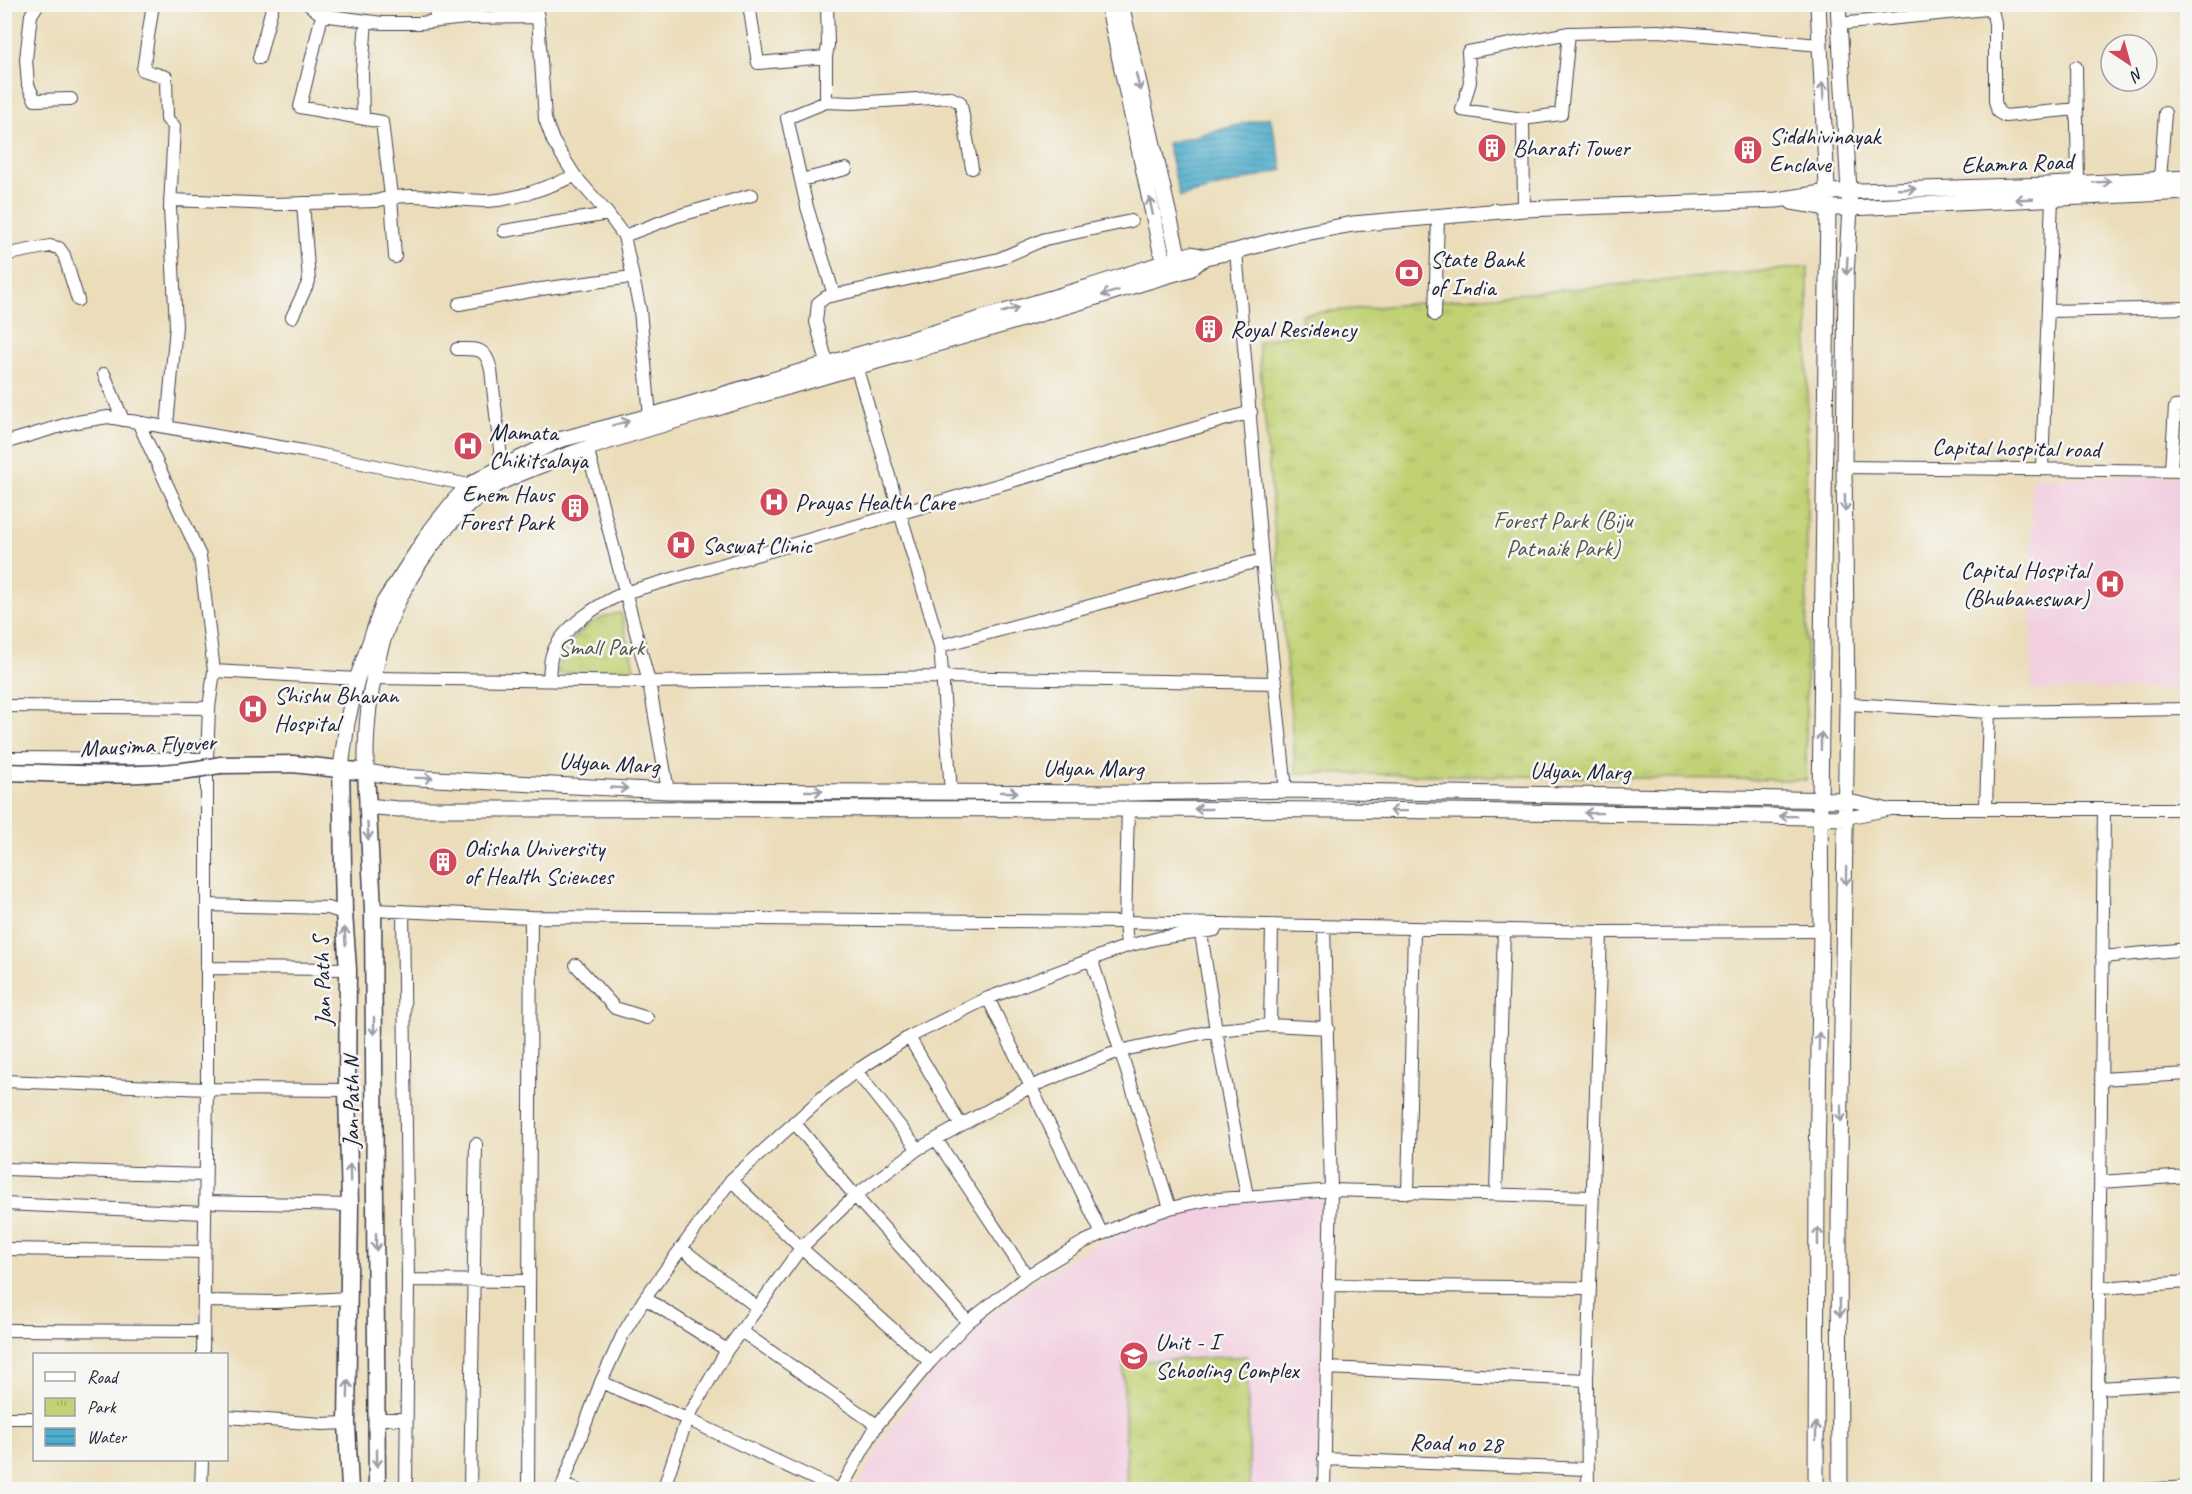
<svg xmlns="http://www.w3.org/2000/svg" width="2192" height="1494" font-family="Caveat,sans-serif">
<style>
.built{fill:#f2cfe0}
.park{fill:url(#park-tufts);stroke:#727a58;stroke-width:1.5}
.water{fill:url(#water-rules);stroke:#386884;stroke-width:1.5}
.lines{fill:none;stroke-linecap:round;stroke-linejoin:round}
.minor-casing{stroke:#403e4e;stroke-width:14}
.tertiary-casing{stroke:#403e4e;stroke-width:17}
.secondary-casing{stroke:#403e4e;stroke-width:19}
.minor{stroke:#fff;stroke-width:12}
.tertiary{stroke:#fff;stroke-width:15}
.secondary{stroke:#fff;stroke-width:16}
.secondary-bridge-casing{stroke:#403e4e;stroke-width:19;stroke-linecap:butt}
.secondary-bridge{stroke:#fff;stroke-width:16}
.oneway{stroke:#9c9ca7}
.labels{text-anchor:middle;dominant-baseline:central;stroke-width:5;stroke-linejoin:round;paint-order:stroke}
.poi-label{font-size:24px;fill:#22223b;stroke:#f6f6f2;text-anchor:start}
.street-label{font-size:24px;fill:#22223b;stroke:#f6f6f2}
.park-label{font-size:24px;fill:#52574c;stroke:#f6f6f2}
</style>
<defs>
<pattern id="park-tufts" width="24" height="20" patternUnits="userSpaceOnUse" patternTransform="scale(1.5)"><rect width="24" height="20" fill="#c1d275"/><path d="M3 7l-1-3M5 7V3M7 7l1-3M15 17l-1-3M17 17v-4M19 17l1-3" fill="none" stroke="#a6b466"/></pattern>
<pattern id="water-rules" width="6" height="5" patternUnits="userSpaceOnUse" patternTransform="scale(1.5)"><rect width="6" height="5" fill="#4eadcc"/><path d="M0 2.5h6" fill="none" stroke="#408ca7"/></pattern>
</defs>
<rect width="100%" height="100%" fill="#f6f6f2"/>
<filter id="ink" filterUnits="userSpaceOnUse"><feTurbulence type="fractalNoise" baseFrequency=".0167" numOctaves="2"/><feDisplacementMap in="SourceGraphic" scale="12" xChannelSelector="R" yChannelSelector="G"/><feConvolveMatrix kernelMatrix="1 2 1 2 8 2 1 2 1" color-interpolation-filters="sRGB"/></filter>
<filter id="wash" filterUnits="userSpaceOnUse"><feTurbulence type="fractalNoise" baseFrequency=".008" numOctaves="4" result="noise"/><feDisplacementMap in="SourceGraphic" scale="24" xChannelSelector="R" yChannelSelector="G"/><feGaussianBlur stdDeviation="1.35" result="paint"/><feColorMatrix in="noise" values="0 0 0 0 0 0 0 0 0 0 0 0 0 0 0 0 0 1.4 0 .05"/><feComposite in="paint" operator="in"/></filter>
<g filter="url(#wash)">
<rect width="100%" height="100%" fill="#ebddb9"/>
<path class="built" d="M2187,476v213l-155,1 -1,-212z
M1323,1194l-6,295 -463,1 34,-57 39,-55 42,-44 46,-38 43,-30 39,-23 43,-18 45,-14 52,-11z"/>
<path class="park" d="M1808,267l-2,513 -510,-7 -38,-431 44,-11 -1,-17z
M621,613l14,59 -78,1c7,-31 32,-56 64,-60z
M1247,1356l3,133h-123l-4,-127z"/>
<path class="water" d="M1270,117l13,53 -103,27 -13,-54z"/>
</g>
<g filter="url(#ink)">
<g class="lines">
<g class="minor-casing">
<path id="minor" d="M38,4l-7,11 -5,44 2,26 7,15 36,-1
M153,4l-10,66 23,7 1,42 7,7 -4,82 6,118 -9,100
M308,4l14,11
M435,4l1,17
M535,4l3,13 7,102 8,22 22,35 33,38 16,22 16,74 10,106
M749,4l9,59 68,-6v45
M1839,24l148,-15 6,5 2,10v77l3,11 7,4 72,-7
M826,57l2,-12 -1,-41
M259,58l14,-54
M2076,67l2,117
M363,118l-1,-45 4,-52
M1523,119l-61,-9 8,-28 -2,-30 101,-19
M2160,179l5,-66
M801,180l45,-11
M170,200l105,4 101,-3c36,-11 73,0 110,0 30,-1 61,-14 89,-25
M1524,209l-1,-90 38,-5 8,-81 90,-2 161,14
M504,231l104,-17
M624,236l53,-20 75,-21
M1236,251l26,309 24,230
M4,255l46,-9 9,2 5,7 14,45
M395,257l-4,-61 -9,-74 -82,-15 22,-92 60,8h38l46,-5 72,-1
M834,295l-27,-88 -20,-89 39,-16 26,1 97,-6 11,5 2,8 10,58
M459,304l82,-15 91,-12
M2048,311l140,-3
M1435,315l3,-99
M292,317l17,-36 -6,-78
M457,349c21,0 29,-2 34,21l11,97 6,6
M827,363l-11,-41 2,-19 8,-6 173,-38 46,-20 86,-18
M856,366l84,280 11,146
M104,374l19,46
M138,422l62,134 14,115 -5,37 -2,51v330l-4,265
M4,443l67,-20 37,-6 195,34 166,34
M587,447l62,235 19,109
M1844,467l344,4
M2042,469l10,-271
M2171,470l4,-63 13,-1
M940,646l322,-86
M214,671l143,8
M374,678l275,4 294,-5 333,6
M549,680c1,-9 0,-19 4,-28 11,-26 46,-48 71,-59l627,-181
M1847,704l142,8 199,-3
M4,706l205,2
M4,758l203,1
M1846,800l37,8
M1986,809l3,-97
M1846,818l45,-9h297
M207,905l121,3 16,5
M373,910l158,7 594,5 476,10 220,-1
M403,911l5,369 -2,210
M1201,933l15,97 31,166
M1127,946l-2,-24 3,-113
M2102,957l86,-8
M1092,961l78,247
M576,965l39,43 32,10
M206,968l142,1
M988,998l114,236
M1270,1025l2,-99
M909,1037l51,87
M856,1071l62,78
M2101,1079l87,-5
M4,1081l203,8 140,1
M794,1122l61,74 113,126
M936,1139l91,137
M4,1169l201,6
M731,1180l70,68 129,114
M2100,1182l88,-6
M1408,1193l6,-264
M1496,1194l8,-263
M205,1202l145,3
M4,1204l201,9
M681,1248l77,60
M4,1249l200,3
M408,1280l121,1
M1328,1285l262,3
M2099,1288l89,-6
M645,1298l82,52
M204,1301l71,1 74,-4
M4,1330l199,1
M741,1331l136,94
M1327,1368l260,12
M601,1382l86,37 151,71
M2098,1388l90,-5
M226,1417l96,7 25,-1
M4,1418h30
M377,1419h29
M1324,1459l263,10
M563,1485l14,5
M201,1490l1,-30
M470,1490l6,-346
M528,1490l3,-573
M561,1490l40,-108 22,-48 22,-36 86,-118 93,-84 32,-25 53,-34 79,-39 139,-52 32,-8 56,-8
M663,1490l24,-71 40,-69 74,-102 54,-52 63,-47 112,-62 89,-36 97,-21 54,-5 58,3
M840,1490l37,-65 53,-63 38,-40 59,-46 57,-34 47,-21 39,-13 37,-8 124,-10 261,7
M1324,1490l7,-300 -7,-263
M1588,1490l-1,-110 14,-448
M2097,1490l7,-681
M2145,1490l43,-3"/>
</g>
<g class="tertiary-casing">
<path id="tertiary" d="M1108,4l57,266
M1121,4l60,264
M1838,4l12,204 -4,68 -2,191 3,237 -8,516 1,270
M1792,202l36,6h22l338,-16
M1205,257l-15,12c-53,15 -105,32 -158,47 -110,33 -221,63 -331,97 -51,15 -102,30 -152,49 -30,12 -60,22 -83,45 -76,73 -102,163 -100,265l32,5 270,14 461,2 157,-3 560,10
M341,768l6,-45 10,-44 27,-77 47,-72 23,-29 15,-16 33,-18 57,-27 91,-24 439,-129 102,-33 14,3 31,-6 59,-16 58,-11 171,-15 253,-9 51,-8 220,-7 140,-7
M367,806l31,3c483,0 966,-3 1448,9
M1816,1490l1,-324 4,-235 -1,-131 8,-592 -10,-204"/>
</g>
<g class="secondary-casing">
<path id="secondary" d="M220,765l73,-1 73,8 7,138 4,580
M341,768l3,145 4,56 -1,121 3,115 -3,218 3,67"/>
</g>
<use href="#minor" class="minor"/>
<use href="#tertiary" class="tertiary"/>
<use href="#secondary" class="secondary"/>
<g class="secondary-bridge-casing">
<path id="secondary-bridge" d="M4,772c72,1 145,8 216,-7"/>
</g>
<use href="#secondary-bridge" class="secondary-bridge"/>
</g>
<defs><path id="oneway-shaft" d="M-6 0H5M1.5-3L5.5 0L1.5 3" fill="none" stroke-width="1.6" stroke-linecap="round" stroke-linejoin="round" transform="scale(1.5)"/></defs>
<g class="oneway">
<use href="#oneway-shaft" transform="translate(1138 82) rotate(77)"/>
<use href="#oneway-shaft" transform="translate(1823 91) rotate(-93)"/>
<use href="#oneway-shaft" transform="translate(2102 182) rotate(-3)"/>
<use href="#oneway-shaft" transform="translate(1907 189) rotate(-2)"/>
<use href="#oneway-shaft" transform="translate(2024 199) rotate(178)"/>
<use href="#oneway-shaft" transform="translate(1151 206) rotate(-102)"/>
<use href="#oneway-shaft" transform="translate(1847 266) rotate(93)"/>
<use href="#oneway-shaft" transform="translate(1110 293) rotate(163)"/>
<use href="#oneway-shaft" transform="translate(1010 310) rotate(-16)"/>
<use href="#oneway-shaft" transform="translate(621 423) rotate(-15)"/>
<use href="#oneway-shaft" transform="translate(1845 503) rotate(89)"/>
<use href="#oneway-shaft" transform="translate(1821 741) rotate(-89)"/>
<use href="#oneway-shaft" transform="translate(424 778) rotate(1)"/>
<use href="#oneway-shaft" transform="translate(619 788) rotate(3)"/>
<use href="#oneway-shaft" transform="translate(814 791)"/>
<use href="#oneway-shaft" transform="translate(1009 792)"/>
<use href="#oneway-shaft" transform="translate(1203 809) rotate(180)"/>
<use href="#oneway-shaft" transform="translate(1398 811) rotate(-179)"/>
<use href="#oneway-shaft" transform="translate(1593 813) rotate(-179)"/>
<use href="#oneway-shaft" transform="translate(1788 816) rotate(-179)"/>
<use href="#oneway-shaft" transform="translate(368 831) rotate(86)"/>
<use href="#oneway-shaft" transform="translate(1846 876) rotate(91)"/>
<use href="#oneway-shaft" transform="translate(345 936) rotate(-94)"/>
<use href="#oneway-shaft" transform="translate(374 1026) rotate(90)"/>
<use href="#oneway-shaft" transform="translate(1819 1041) rotate(-89)"/>
<use href="#oneway-shaft" transform="translate(1841 1113) rotate(91)"/>
<use href="#oneway-shaft" transform="translate(350 1173) rotate(-92)"/>
<use href="#oneway-shaft" transform="translate(1818 1236) rotate(-90)"/>
<use href="#oneway-shaft" transform="translate(376 1242) rotate(90)"/>
<use href="#oneway-shaft" transform="translate(1840 1308) rotate(89)"/>
<use href="#oneway-shaft" transform="translate(348 1389) rotate(-89)"/>
<use href="#oneway-shaft" transform="translate(1816 1431) rotate(-90)"/>
<use href="#oneway-shaft" transform="translate(377 1458) rotate(90)"/>
</g>
</g>
<defs>
<g id="building-disc" transform="scale(1.5)"><circle r="9.5" fill="#d1495b" stroke="#f6f6f2"/><path d="M-4-6H4V6H1V3H-1V6H-4ZM-2.5-4.3h1.7v1.8h-1.7ZM.8-4.3h1.7v1.8H.8ZM-2.5-1h1.7V.8h-1.7ZM.8-1h1.7V.8H.8Z" fill="#fff"/></g>
<g id="bank-disc" transform="scale(1.5)"><circle r="9.5" fill="#d1495b" stroke="#f6f6f2"/><path d="M-6-4H6V4H-6ZM0-2.3a2.3 2.3 0 1 0 0 4.6a2.3 2.3 0 1 0 0-4.6Z" fill="#fff"/></g>
<g id="hospital-disc" transform="scale(1.5)"><circle r="9.5" fill="#d1495b" stroke="#f6f6f2"/><path d="M-5-5h3v3.5h4V-5h3V5h-3V1.5h-4V5h-3Z" fill="#fff"/></g>
<g id="school-disc" transform="scale(1.5)"><circle r="9.5" fill="#d1495b" stroke="#f6f6f2"/><path d="M0-5L7-2L0 1L-7-2ZM-4 1L0 2.5L4 1V4Q0 6-4 4Z" fill="#fff"/></g>
</defs>
<g fill-rule="evenodd">
<use href="#building-disc" x="1492" y="148"/>
<use href="#building-disc" x="1748" y="150"/>
<use href="#bank-disc" x="1409" y="273"/>
<use href="#building-disc" x="1209" y="329"/>
<use href="#hospital-disc" x="468" y="446"/>
<use href="#hospital-disc" x="774" y="502"/>
<use href="#building-disc" x="575" y="508"/>
<use href="#hospital-disc" x="681" y="545"/>
<use href="#hospital-disc" x="2110" y="584"/>
<use href="#hospital-disc" x="253" y="709"/>
<use href="#building-disc" x="443" y="862"/>
<use href="#school-disc" x="1134" y="1356"/>
</g>
<g class="labels">
<g class="poi-label">
<text x="1769" y="136">Siddhivinayak<tspan x="1769" dy="28">Enclave</tspan></text>
<text x="1513" y="148">Bharati Tower</text>
<text x="1430" y="259">State Bank<tspan x="1430" dy="28">of India</tspan></text>
<text x="1230" y="329">Royal Residency</text>
<text x="489" y="432">Mamata<tspan x="489" dy="28">Chikitsalaya</tspan></text>
<text x="554" y="494" text-anchor="end">Enem Haus<tspan x="554" dy="28">Forest Park</tspan></text>
<text x="795" y="502">Prayas Health Care</text>
<text x="702" y="545">Saswat Clinic</text>
<text x="2089" y="570" text-anchor="end">Capital Hospital<tspan x="2089" dy="28">(Bhubaneswar)</tspan></text>
<text x="274" y="695">Shishu Bhavan<tspan x="274" dy="28">Hospital</tspan></text>
<text x="464" y="848">Odisha University<tspan x="464" dy="28">of Health Sciences</tspan></text>
<text x="1155" y="1342">Unit - I<tspan x="1155" dy="28">Schooling Complex</tspan></text>
</g>
<g class="street-label">
<text transform="translate(2017 163) rotate(-2)">Ekamra Road</text>
<text transform="translate(2016 448) rotate(1)">Capital hospital road</text>
<text transform="translate(148 745) rotate(-3)">Mausima Flyover</text>
<text transform="translate(609 763) rotate(3)">Udyan Marg</text>
<text x="1093" y="768">Udyan Marg</text>
<text transform="translate(1580 771) rotate(1)">Udyan Marg</text>
<text transform="translate(322 981) rotate(-92)">Jan Path S</text>
<text transform="translate(351 1102) rotate(-90)">Jan Path N</text>
<text transform="translate(1456 1443) rotate(2)">Road no 28</text>
</g>
<g class="park-label">
<text x="1563" y="520">Forest Park (Biju<tspan x="1563" dy="28">Patnaik Park)</tspan></text>
<text x="601" y="647">Small Park</text>
</g>
</g>
<rect width="2192" height="1494" fill="none" stroke="#f6f6f2" stroke-width="24"/>
<rect x="33" y="1353" width="195" height="108" fill="#f6f6f2" stroke="#a1a1a9" stroke-width="1.5"/>
<rect x="45" y="1372" width="30" height="9" fill="#ffffff" stroke="#a1a1a9" stroke-width="1.5"/>
<text x="87" y="1383" font-size="18" fill="#22223b">Road</text>
<rect x="45" y="1398" width="30" height="18" fill="url(#park-tufts)" stroke="#a1a1a9" stroke-width="1.5"/>
<text x="87" y="1413" font-size="18" fill="#22223b">Park</text>
<rect x="45" y="1428" width="30" height="18" fill="url(#water-rules)" stroke="#a1a1a9" stroke-width="1.5"/>
<text x="87" y="1443" font-size="18" fill="#22223b">Water</text>
<g transform="translate(2129 63) rotate(144)"><circle r="28" fill="#f6f6f2" stroke="#a1a1a9" stroke-width="1.5"/>
<path d="M0-4.5L10 22L0 15L-10 22Z" fill="#d1495b"/>
<text y="-9" font-size="16" font-weight="bold" text-anchor="middle" fill="#22223b">N</text>
</g>
</svg>
